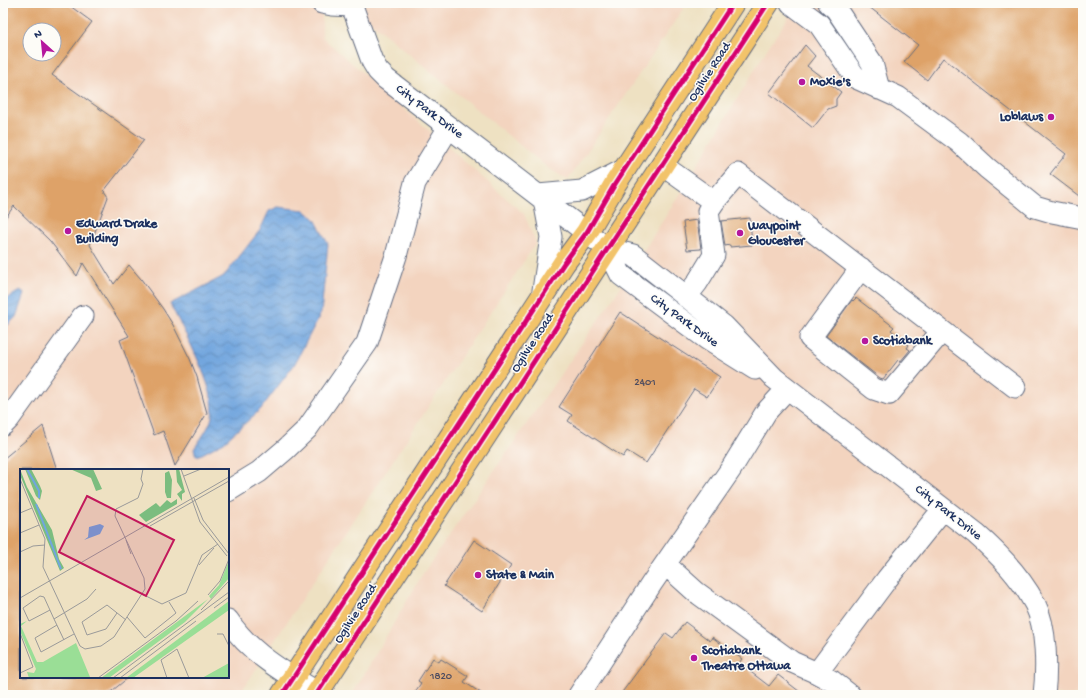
<svg xmlns="http://www.w3.org/2000/svg" width="1086" height="698" font-family="'Gochi Hand',sans-serif">
<style>
.built{fill:#f3d4bf;fill-rule:evenodd}
.water{fill:url(#water-waves);stroke:#466a9e}
.building{fill:#dea268;fill-rule:evenodd}
.lines{fill:none;stroke-linecap:round;stroke-linejoin:round}
.minor-casing{stroke:#656d81;stroke-width:23}
.major-casing{stroke:#656d81;stroke-width:24}
.minor{stroke:#fff;stroke-width:21}
.major{stroke:#f2c36a;stroke-width:22}
.cycleway-casing{stroke:#fdfcf7;stroke-width:8}
.cycleway{stroke:#d6006c;stroke-width:5}
.poi-dot{fill:#b5179e;stroke:#fdfcf7;stroke-width:1.5}
.labels{text-anchor:middle;dominant-baseline:central;stroke-width:3;stroke-linejoin:round;paint-order:stroke}
.number-label{font-size:11px;fill:#4c4c60}
.street-label{font-size:13px;fill:#1b2f5e;stroke:#fdfcf7}
.poi-label{font-size:13px;font-weight:bold;fill:#1b2f5e;stroke:#fdfcf7;text-anchor:start}
.inset-river{fill:none;stroke:#71a5de;stroke-width:2}
.inset-road{fill:none;stroke:#9a9a9a;stroke-width:1}
.view{fill:#c2185b;fill-opacity:0.15;stroke:#c2185b;stroke-width:2}
.inset-edge{fill:none;stroke:#1b2f5e;stroke-width:2}
</style>
<defs>
<pattern id="water-waves" width="16" height="10" patternUnits="userSpaceOnUse"><rect width="16" height="10" fill="#71a5de"/><path d="M0 5q4-4 8 0t8 0" fill="none" stroke="#5c87b7"/></pattern>
</defs>
<rect width="100%" height="100%" fill="#fdfcf7"/>
<filter id="ink" filterUnits="userSpaceOnUse"><feTurbulence type="fractalNoise" baseFrequency=".025" numOctaves="2"/><feDisplacementMap in="SourceGraphic" scale="8" xChannelSelector="R" yChannelSelector="G"/><feConvolveMatrix kernelMatrix="1 2 1 2 8 2 1 2 1" color-interpolation-filters="sRGB"/></filter>
<filter id="wash" filterUnits="userSpaceOnUse"><feTurbulence type="fractalNoise" baseFrequency=".012" numOctaves="4" result="noise"/><feDisplacementMap in="SourceGraphic" scale="16" xChannelSelector="R" yChannelSelector="G"/><feGaussianBlur stdDeviation="0.9" result="paint"/><feColorMatrix in="noise" values="0 0 0 0 0 0 0 0 0 0 0 0 0 0 0 0 0 1.4 0 .05"/><feComposite in="paint" operator="in"/></filter>
<g filter="url(#wash)">
<rect width="100%" height="100%" fill="#eee1c2"/>
<path class="built" d="M3,3h319v34l202,177 12,29 -297,452h-236zM30,30h24v24h-24zM21,470h207v207h-207z
M347,3h340l-119,177 -20,-12z
M798,3h285v692h-731l70,-120 192,-278 69,-108 86,-143z"/>
<path class="water" d="M278,207l26,3 11,9 13,25 -7,69 -27,52 -34,45 -36,32 -22,12 -6,2 -2,-7c5,-8 16,-22 18,-32 6,-27 -29,-87 -42,-113l54,-28 36,-46 9,-19z
M21,290l3,4 -8,23 -13,13v-29z"/>
<g id="blocks">
<path class="building" d="M3,3h63l26,19 -40,53 92,65 -40,51 4,6 -18,48 24,39 15,-19 12,14 22,30 10,16 17,34 7,18 10,36 -32,53 -12,-35 -9,4 -34,-95 9,-4 -46,-73 -6,13 -27,-35 -36,-35 -11,15zM30,30h24v24h-24z
M864,3h219v196l-33,-25 16,-20 -123,-96 -16,22 -23,-18 14,-17z
M805,45l10,11 -8,10 34,26 -5,7v7l-8,3 -15,19 -44,-35z
M750,218l2,27 -22,2v-2l-5,1 -4,-25z
M697,220l4,29 -14,1 -4,-28z
M856,298l38,29 -3,3 18,15 -2,3 3,2 -10,12 -2,-2 -15,19 -3,-1 -54,-42 26,-36 1,1z
M620,312l100,65 -13,20 -13,-8 -48,74 -19,-12 -4,6 -55,-36 4,-6 -13,-8z
M43,426l14,44h-36v207h108l-22,18h-104v-236z
M474,540l37,25 -29,46 -38,-25z
M685,622l25,19 2,-4 30,22 -3,4 30,23 9,-11 26,20h-184l46,-62 7,5z
M433,658l6,4 2,-3 27,17 -4,6 20,13h-71l8,-12 -3,-2z"/>
</g>
</g>
<g filter="url(#ink)">
<use href="#blocks" fill-opacity="0" stroke="#656d81" stroke-width="1"/>
<g class="lines">
<g class="minor-casing">
<path id="minor" d="M322,3l10,2 19,1
M351,3l21,58 6,10 8,8 222,170 25,6 91,71 50,52 202,156c23,20 45,43 59,70 12,24 12,65 9,91
M791,3l28,21 37,54 42,19 61,45 28,26 48,39 17,5 31,6
M829,3l7,6 36,54 7,26
M662,165l52,37 24,-28 277,213
M538,195l44,-4 43,-22
M608,249l13,26 86,64 48,30
M861,268l-51,70 64,51 15,5 53,-63
M542,297l9,-60 -7,-37
M686,297l11,-14 17,-28 -6,-44 6,-9
M3,425l6,-6 74,-103
M228,491l31,-19 27,-23 21,-20 60,-86 29,-87 19,-73 34,-56
M665,564l31,28 96,70 25,11 15,8 18,14
M228,620c22,34 60,55 94,75
M817,673l70,-94 56,-70
M579,695l73,-112 79,-114 35,-57 21,-23"/>
</g>
<g class="major-casing">
<path id="major" d="M282,695l282,-432 23,-31 28,-48 118,-181
M316,695l452,-692"/>
</g>
<use href="#minor" class="minor"/>
<use href="#major" class="major"/>
<g class="cycleway-casing">
<path id="cycleway" d="M282,695l282,-432 23,-31 28,-48 118,-181
M316,695l452,-692"/>
</g>
<use href="#cycleway" class="cycleway"/>
</g>
</g>
<g class="poi-dot">
<circle cx="802" cy="82" r="4"/>
<circle cx="1051" cy="117" r="4"/>
<circle cx="68" cy="231" r="4"/>
<circle cx="740" cy="233" r="4"/>
<circle cx="865" cy="341" r="4"/>
<circle cx="478" cy="575" r="4"/>
<circle cx="694" cy="658" r="4"/>
</g>
<g class="labels">
<g class="number-label">
<text x="645" y="383">2401</text>
<text x="441" y="677">1820</text>
</g>
<g class="street-label">
<text transform="translate(710 72) rotate(-57)">Ogilvie Road</text>
<text transform="translate(429 112) rotate(37)">City Park Drive</text>
<text transform="translate(684 321) rotate(36)">City Park Drive</text>
<text transform="translate(533 343) rotate(-57)">Ogilvie Road</text>
<text transform="translate(948 513) rotate(38)">City Park Drive</text>
<text transform="translate(356 614) rotate(-57)">Ogilvie Road</text>
</g>
<g class="poi-label">
<text x="810" y="82">Moxie's</text>
<text x="1043" y="117" text-anchor="end">Loblaws</text>
<text x="76" y="224">Edward Drake<tspan x="76" dy="15">Building</tspan></text>
<text x="748" y="226">Waypoint<tspan x="748" dy="15">Gloucester</tspan></text>
<text x="873" y="341">Scotiabank</text>
<text x="486" y="575">State &amp; Main</text>
<text x="702" y="651">Scotiabank<tspan x="702" dy="15">Theatre Ottawa</tspan></text>
</g>
</g>
<g transform="translate(20 469)">
<rect width="209" height="209" fill="#eee1c2"/>
<path d="M208,94l1,15 -18,21 -2,-3 10,-11zM188,130l-23,23 -76,56h-8zM209,132v9l-96,68h-7z" fill="#9ade96"/>
<path d="M0,0l7,18 25,43 7,29 5,9 -4,3 -40,-96zM5,0h6l9,17 2,5 -2,9 -4,-4zM50,0h23l9,20 -6,2 -5,-13zM156,0h3l6,23 -3,2v7l-5,-7 5,-4 -5,-8zM149,2l3,9 -1,18h-4l-2,-6v-19zM157,30v5l-31,18 -7,-7 17,-12 4,4 7,-7 4,3z" fill="#7bbd7f"/>
<path d="M7,152l-6,5 16,36h6l33,-19 14,34 -61,1 -2,-6 7,1 2,-4 -16,-38v-7zM209,194v15h-27z" fill="#9ade96"/>
<path d="M60,188l2,12 -20,4 -2,-12z" fill="#9ade96"/>
<path d="M80,55l4,2 -4,8 -16,6 4,-3 1,-10z" fill="#71a5de"/>
<path class="inset-river" d="M7,0l12,22v7M16,35l25,65"/>
<path class="inset-road" d="M161,0l19,53 27,34M164,7l17,-7M0,10l25,60 -2,28 37,79 5,3 16,-3 13,-9 31,-48 -1,-11 -29,-62 1,-7 22,-11 5,-14 -2,-5 2,-10M174,29l9,22 26,34M0,44l12,-5M130,57l79,-45M0,64l19,-8M106,71l5,14M0,83l13,-6 12,-1M179,96l15,-17M122,125l20,10 24,-11 16,-38 16,-11M188,126l12,-14 9,-22M0,129l209,-121M194,139l15,-11M30,141l-21,11 -6,-13 17,-12 4,1 10,22 10,21M181,141l28,-29M97,144l-11,16 -19,6 -5,-13 25,-17 19,15M107,148l18,21 31,-25 -7,-11M34,150l33,-20 9,-10M37,156l-22,13 6,14 33,-18M0,164l13,34 -13,6M197,165h6l6,12M78,209l78,-57 22,-20M93,209l116,-86M100,209l76,-57M147,209l-6,-18 16,-11 12,29"/>
<path class="view" d="M67,27l87,44 -28,56 -87,-44z"/>
<rect width="209" height="209" class="inset-edge"/>
</g>
<rect width="1086" height="698" fill="none" stroke="#fdfcf7" stroke-width="16"/>
<g transform="translate(42 42) rotate(333)"><circle r="19" fill="#fdfcf7" stroke="#a3aaba"/>
<path d="M0-3L7 15L0 10L-7 15Z" fill="#b5179e"/>
<text y="-6" font-size="11" font-weight="bold" text-anchor="middle" fill="#1b2f5e">N</text>
</g>
</svg>
